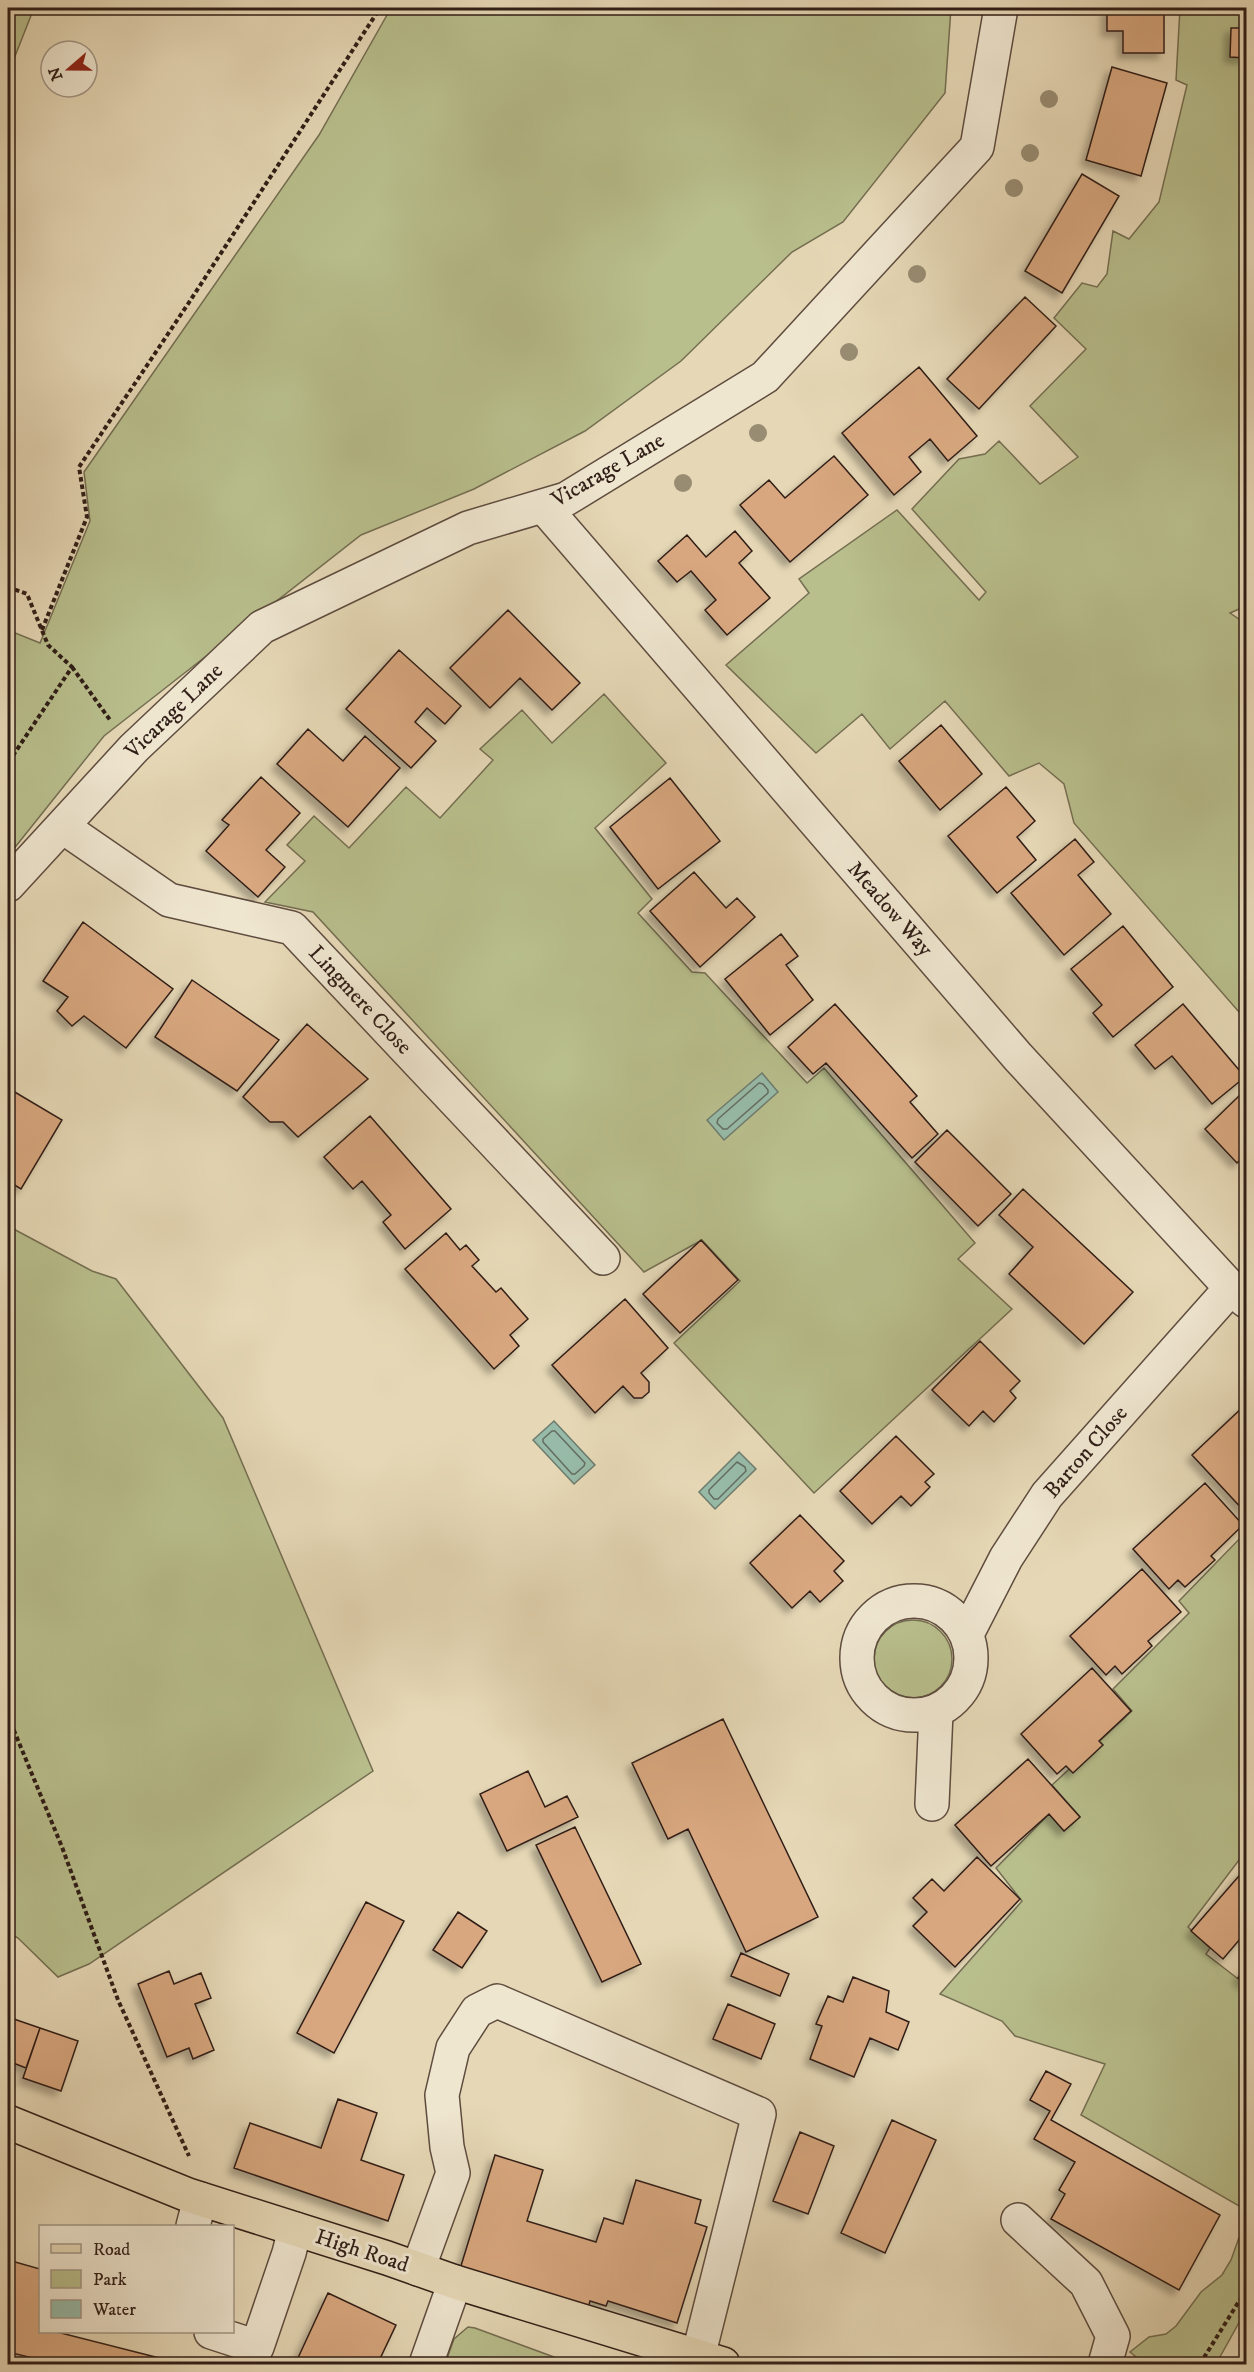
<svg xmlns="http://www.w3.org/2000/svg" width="1254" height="2372" font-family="'IM FELL DW Pica',serif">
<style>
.green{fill:#b8be8c;stroke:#746e52;stroke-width:1.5}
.water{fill:#97bba8;stroke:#6e7c6e;stroke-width:1.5}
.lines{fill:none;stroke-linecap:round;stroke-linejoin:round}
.shore{stroke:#646c60;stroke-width:1.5}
.building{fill:#d8a77f;stroke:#301e17;stroke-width:1.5;filter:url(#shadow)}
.minor-casing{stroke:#5e4c3f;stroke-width:36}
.major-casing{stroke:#301e17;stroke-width:36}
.path{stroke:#301e17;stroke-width:4;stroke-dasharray:4.5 3;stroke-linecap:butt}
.minor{stroke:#efe6d0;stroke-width:33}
.major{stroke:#e6d8b6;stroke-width:33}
.tree{fill:#988c72}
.labels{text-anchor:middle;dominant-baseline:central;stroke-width:6;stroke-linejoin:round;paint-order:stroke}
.street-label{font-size:22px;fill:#301e17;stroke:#efe6d0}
</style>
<defs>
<filter id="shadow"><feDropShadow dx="-5.5" dy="5.5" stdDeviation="3" flood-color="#0004"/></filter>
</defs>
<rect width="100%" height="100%" fill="#e6d8b6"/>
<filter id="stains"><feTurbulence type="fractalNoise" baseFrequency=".00333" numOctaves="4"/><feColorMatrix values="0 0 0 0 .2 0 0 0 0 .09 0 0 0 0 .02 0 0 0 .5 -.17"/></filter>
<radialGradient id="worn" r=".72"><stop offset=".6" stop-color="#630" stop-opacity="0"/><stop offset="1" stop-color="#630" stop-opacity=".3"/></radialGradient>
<path class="green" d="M8,8h26l-26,66z
M391,8h560l-6,85 -102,129 -51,30 -111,109 -96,70 -111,58 -113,46 -257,201 -96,120v-226l32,13 50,-122 -6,-49 235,-337z
M1180,8h66v598l-16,7 16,11v396l-172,-197 -10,-39 -25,-21 -30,13 -64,-75 -55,48 -28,-35 -46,39 -90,-88 83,-72 -10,-14 98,-69 82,90 7,-8 -74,-83 47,-50 26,-5 14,-13 41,43 38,-27 -48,-51 56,-57 -32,-31 28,-35 15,4 10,-13 6,-43 16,8 30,-37 28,-117 -11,-5z
M604,694l62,69 -71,65 57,71 -14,14 54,59 13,1 102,110 17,-15 151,175 -17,16 54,50 -198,184 -140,-150 66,-62 -38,-41 -58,32 -331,-360 -48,-10 40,-41 -18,-16 27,-29 35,32 57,-61 34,31 53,-58 -13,-11 42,-39 30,33z
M8,1226l84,45 24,8 107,139 150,353 -284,193 -31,13 -40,-39 -10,-6z
M1246,1532v319l-58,76 22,21 -4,6 40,31v225l-165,-95 24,-51 -90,-28 -13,-15 -62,-27 82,-93 -26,-33 53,-54 15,17 16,-14 -28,-32 80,-74 -19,-22 76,-76 -10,-12z
M874 1659a39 39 0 1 1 78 0a39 39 0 1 1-78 0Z
M1246,2218v92l-30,54h-77l2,-3 -11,-9 19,-15 17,-3 10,-8 25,-34 21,-17 9,-15z
M468,2327l7,1 98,36h-128l9,-25z"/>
<path class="water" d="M762,1073l16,19 -54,48 -17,-20z
M554,1421l41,44 -21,19 -41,-44z
M739,1452l17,17 -41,40 -16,-17z"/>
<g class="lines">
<path class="shore" d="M759,1083l4,1 5,6v3l-41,36h-4l-6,-6 1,-4z
M552,1431h3l30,32 -1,3 -9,8h-3l-29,-32v-3z
M737,1462l8,5 1,4 -28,28h-4l-5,-6v-3z"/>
</g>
<path class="building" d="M1107,8h57v45h-41v-22h-16z
M1231,28h15v30l-16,-1z
M1112,67l55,16 -26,93 -55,-16z
M1082,174l37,22 -57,97 -37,-22z
M1025,297l31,29 -77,83 -32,-30z
M919,367l58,69 -29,25 -18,-22 -21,18 12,15 -27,23 -52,-62z
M834,456l34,39 -78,67 -50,-57 29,-25 16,18z
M735,531l17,20 -13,12 31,35 -43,37 -22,-25 11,-10 -25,-29 -14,11 -19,-21 29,-26 19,22z
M508,610l72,73 -28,27 -32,-32 -30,30 -40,-40z
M399,650l62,56 -16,18 -18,-16 -12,14 21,19 -25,27 -65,-59z
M941,725l41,49 -42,36 -41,-49z
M308,729l35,32 22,-25 35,32 -52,59 -71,-63z
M261,777l39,36 -34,37 19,17 -27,30 -52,-46 23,-26 -7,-5z
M670,778l50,63 -62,48 -48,-62z
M1006,787l29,34 -18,16 19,23 -39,33 -49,-57z
M1075,839l19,23 -16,13 33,39 -47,41 -53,-62z
M694,872l32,36 11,-10 18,19 -55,50 -50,-56z
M83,922l90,67 -47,59 -42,-32 -12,10 -15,-15 11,-14 -25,-16z
M1123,926l50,61 -60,50 -20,-24 9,-8 -31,-36z
M781,934l17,22 -12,9 27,35 -43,35 -45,-56z
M192,980l87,60 -42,51 -82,-54z
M835,1004l82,92 -7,6 28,32 -26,24 -86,-95 -13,11 -25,-27z
M1183,1004l62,73 -33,27 -40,-48 -17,13 -20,-24z
M307,1024l61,55 -70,58 -15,-15h-13l-27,-25z
M8,1088l54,32 -41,69 -13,-8z
M1242,1093l4,5v56l-9,9 -32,-34z
M370,1116l81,93 -46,40 -22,-27 8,-7 -29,-34 -9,8 -29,-32z
M947,1130l64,64 -33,32 -63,-64z
M1023,1189l110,103 -49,52 -75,-70 24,-27 -34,-32z
M446,1233l14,17 6,-5 13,15 -7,6 24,26 5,-4 27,31 -18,16 9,11 -25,23 -89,-100z
M701,1240l37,40 -58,53 -37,-39z
M625,1299l43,49 -27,25 8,9v10l-7,6h-8l-11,-12 -28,27 -43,-48z
M980,1341l40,40 -10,10 6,7 -22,24 -11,-11 -14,15 -37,-36z
M1244,1406l2,3v104l-54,-58z
M896,1436l38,38 -9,8 5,5 -19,19 -10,-10 -29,28 -32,-33z
M1205,1483l38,42 -32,31 4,4 -30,27 -7,-7 -9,9 -36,-40z
M800,1515l44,46 -10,10 9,10 -23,21 -10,-11 -18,17 -42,-45z
M1142,1569l39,43 -33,29 4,5 -30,28 -7,-8 -9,9 -36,-39z
M1092,1668l39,43 -32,30 4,4 -30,28 -7,-7 -9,8 -36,-40z
M723,1719l95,198 -72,35 -58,-123 -20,10 -36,-76z
M1028,1759l52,58 -16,14 -15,-17 -58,52 -36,-41z
M528,1771l17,36 22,-11 11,21 -71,34 -27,-57z
M575,1827l66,137 -39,18 -66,-137z
M977,1857l43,42 -65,68 -42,-41 14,-14 -14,-14 19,-19 12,12z
M1245,1869l1,2v61l-23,27 -32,-28z
M366,1902l38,19 -70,132 -37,-20z
M458,1912l29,19 -25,37 -29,-18z
M741,1953l48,21 -9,22 -49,-20z
M1246,1967v18l-8,-7z
M169,1971l5,13 27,-11 10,25 -16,6 19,46 -21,9 -4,-11 -22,9 -29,-73z
M853,1977l36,14 -3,21 23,10 -11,28 -28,-12 -16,39 -44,-18 12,-33 -6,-2 12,-28 15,6z
M728,2004l47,20 -14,35 -48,-20z
M8,2017l32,11 -14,40 -18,-7z
M40,2028l38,13 -17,50 -38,-13z
M1046,2071l25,13 -20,36 169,95 -41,75 -128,-71 14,-25 -6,-4 16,-28 -41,-23 16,-28 -20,-11z
M338,2099l39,14 -16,47 43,15 -16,46 -154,-53 16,-45 71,25z
M892,2120l44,20 -51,113 -44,-20z
M800,2132l34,14 -26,68 -35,-13z
M495,2155l48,15 -16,51 69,21 8,-24 19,6 13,-44 65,20 -6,23 12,4 -30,96 -69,-22 -2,5 -16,-5 -3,11 -127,-43z
M8,2260l32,9v63h17l126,32h-126l-49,-12z
M328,2293l68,32 -18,38 2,1h-74l-9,-4z"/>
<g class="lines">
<g class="minor-casing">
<path id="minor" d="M544,507l474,550 213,231 15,13
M63,827l106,73 123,28 311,330
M8,885l126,-137 128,-121 206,-99 98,-29 199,-122 212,-230 24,-139
M857 1658a57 57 0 1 1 114 0a57 57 0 1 1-114 0Z
M967,1634l39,-76 41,-63 184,-207
M932,1804l4,-92
M1018,2220l68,63 27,53 -8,28
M193,2226l7,-27
M418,2269l35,-96 -6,-26 -5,-52 11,-47 24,-37 20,-10 262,113 -61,243
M211,2332l46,15 32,-94 6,-24
M426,2364l29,-82"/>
</g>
<g class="major-casing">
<path id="major" d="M8,2122l180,73 199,63 68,24 268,82"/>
</g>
<path class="path" d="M8,587l19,7 21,51 24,22 -64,96
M42,630l45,-113 -8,-50 109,-163 192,-296
M72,667l38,53
M8,1716l54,131 56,153 71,156
M1200,2364l46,-74"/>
<use href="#minor" class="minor"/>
<use href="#major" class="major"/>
</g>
<g class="tree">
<circle cx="1049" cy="99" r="9"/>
<circle cx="1030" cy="153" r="9"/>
<circle cx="1014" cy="188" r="9"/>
<circle cx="917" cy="274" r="9"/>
<circle cx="849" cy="352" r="9"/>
<circle cx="758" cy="433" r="9"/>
<circle cx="683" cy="483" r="9"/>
</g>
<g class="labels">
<g class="street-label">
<text transform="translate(608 470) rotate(-30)">Vicarage Lane</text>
<text transform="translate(174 711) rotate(-44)">Vicarage Lane</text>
<text transform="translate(890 909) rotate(49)">Meadow Way</text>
<text transform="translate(360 1000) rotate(47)">Lingmere Close</text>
<text transform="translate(1086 1452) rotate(-49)">Barton Close</text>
<text transform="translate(362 2251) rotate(18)">High Road</text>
</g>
</g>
<rect width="1254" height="2372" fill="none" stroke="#e6d8b6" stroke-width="30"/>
<rect x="9" y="9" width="1236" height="2354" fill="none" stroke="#301e17" stroke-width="3"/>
<rect x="15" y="15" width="1224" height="2342" fill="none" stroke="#301e17" stroke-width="1.5"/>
<rect x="39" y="2225" width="195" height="108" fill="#efe6d0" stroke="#a39686" stroke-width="1.5"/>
<rect x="51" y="2244" width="30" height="9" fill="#e6d8b6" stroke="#a39686" stroke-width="1.5"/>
<text x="93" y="2255" font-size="18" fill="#301e17">Road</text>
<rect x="51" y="2270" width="30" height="18" fill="#b8be8c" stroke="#a39686" stroke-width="1.5"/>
<text x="93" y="2285" font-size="18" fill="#301e17">Park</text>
<rect x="51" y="2300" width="30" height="18" fill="#97bba8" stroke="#a39686" stroke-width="1.5"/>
<text x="93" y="2315" font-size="18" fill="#301e17">Water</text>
<g transform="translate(69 69) rotate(250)"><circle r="28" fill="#efe6d0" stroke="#a39686" stroke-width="1.5"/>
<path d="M0-4.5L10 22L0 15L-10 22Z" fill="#8f2418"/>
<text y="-9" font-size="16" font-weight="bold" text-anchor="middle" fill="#301e17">N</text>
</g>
<rect width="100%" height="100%" filter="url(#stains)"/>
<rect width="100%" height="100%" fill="url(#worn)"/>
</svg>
